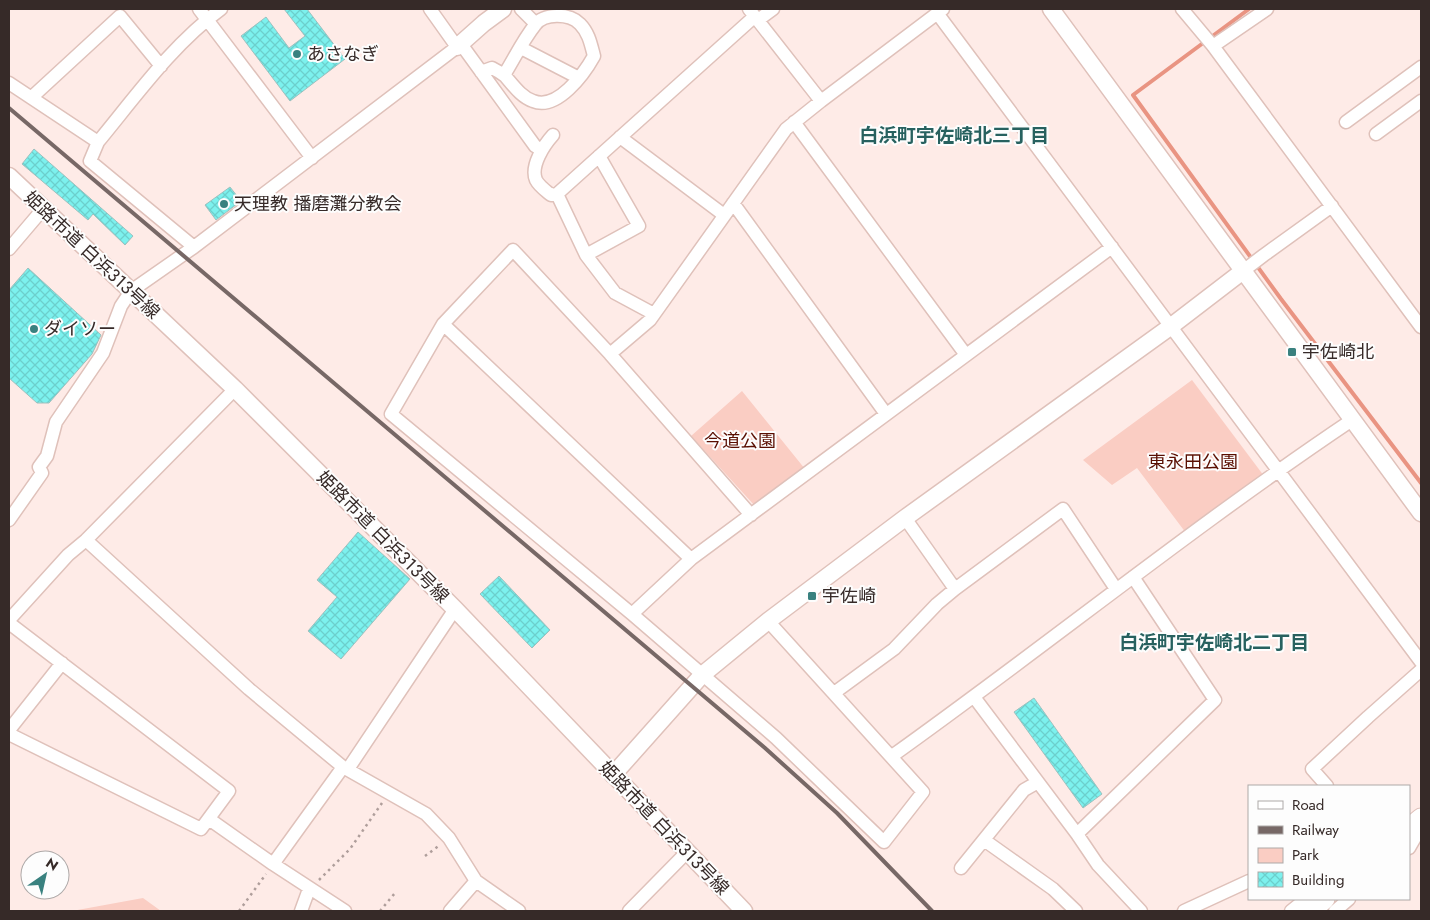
<svg xmlns="http://www.w3.org/2000/svg" width="1430" height="920" font-family="Jost,'Noto Sans JP',sans-serif">
<style>
.green{fill:#facdc3}
.lines{fill:none;stroke-linecap:round;stroke-linejoin:round}
.stream{stroke:#e99482;stroke-width:4}
.building{fill:url(#building-cross-hatch);stroke:#9ec0be}
.minor-casing{stroke:#dfc1ba;stroke-width:15}
.tertiary-casing{stroke:#dfc1ba;stroke-width:19}
.secondary-casing{stroke:#dfc1ba;stroke-width:21}
.path{stroke:#af9e9b;stroke-width:2.5;stroke-dasharray:2.5 4;stroke-linecap:butt}
.minor{stroke:#fff;stroke-width:12}
.tertiary{stroke:#fff;stroke-width:16}
.secondary{stroke:#fff;stroke-width:19}
.rail{stroke:#776866;stroke-width:4}
.poi-dot{fill:#39817f;stroke:#fdfdfd;stroke-width:2}
.labels{text-anchor:middle;dominant-baseline:central;stroke-width:4;stroke-linejoin:round;paint-order:stroke}
.poi-label{font-size:18px;fill:#362a28;stroke:#fdfdfd;text-anchor:start}
.street-label{font-size:18px;fill:#362a28;stroke:#fdfdfd}
.park-label{font-size:18px;fill:#5a0f02;stroke:#fdfdfd}
.neighbourhood-label{font-size:19px;font-weight:bold;fill:#27615f;stroke:#fdfdfd}
</style>
<defs>
<pattern id="building-cross-hatch" width="8" height="8" patternUnits="userSpaceOnUse" patternTransform="scale(1.25)"><rect width="8" height="8" fill="#7cf1ee"/><path d="M0 0l8 8M0 8l8-8" fill="none" stroke="#6ccfcc"/></pattern>
</defs>
<rect width="100%" height="100%" fill="#feebe7"/>
<path class="green" d="M1192,380l72,96 -78,57 -49,-65 -25,17 -29,-25z
M742,391l63,78 -50,37 -64,-70z
M143,898l18,13h-89z"/>
<g class="lines">
<path class="stream" d="M1249,9l-116,86 148,204 140,184"/>
</g>
<path class="building" d="M284,9h23l38,50 -55,42 -49,-65 25,-19 23,31 16,-12z
M34,149l99,87 -8,9 -32,-31 -5,6 -66,-56z
M230,187l11,14 -25,19 -11,-15z
M28,268l73,67 -9,19 -43,49h-12l-28,-25v-88z
M358,532l52,47 -69,80 -33,-28 29,-34 -20,-17z
M499,576l51,54 -18,18 -52,-54z
M1034,698l68,96 -19,14 -69,-96z"/>
<g class="lines">
<g class="minor-casing">
<path id="minor" d="M199,9l113,149
M521,9l15,15
M749,9l72,92
M1182,9l31,37 208,281
M937,13l484,649
M758,20l15,-11
M461,44l74,102 7,4
M1213,46l54,-37
M521,48l58,30
M481,72l11,-4c4,2 9,5 13,8 8,9 16,21 28,25 24,10 51,-27 61,-45 -3,-11 -5,-23 -14,-32 -11,-11 -36,-11 -45,1 -12,15 -21,34 -31,50
M9,83l89,59c38,-46 75,-98 123,-133
M32,97l88,-81 41,50
M794,122l172,233
M1346,122l75,-55
M1376,134l45,-33
M553,135c-9,10 -23,31 -17,45 3,6 9,10 15,15l6,-1
M620,137l104,78
M98,142l-8,19 104,86
M733,203l153,211
M9,249l34,-40
M586,255l53,-29 -40,-70
M1243,271l21,-16 68,-49
M654,314l-39,-21 -29,-38 -29,-61 197,-177
M443,324l248,235
M610,354l40,-34 136,-191 35,-28 122,-92
M751,515l-141,-161 -97,-104 -70,74 -52,90 241,200 144,124 108,104 39,-50 -155,-171
M905,518l50,71 108,-80 53,80
M9,520l33,-47 -3,-6 8,-11 9,-34 47,-69 18,-47 10,-15 63,-44 263,-200 -27,-38
M86,540l163,149 94,78 83,47 23,24 27,43 43,30
M632,614l59,-55 421,-312
M9,620l59,-65 18,-15 149,-151
M9,623l220,168 -28,38 -192,-95
M834,693l60,-44 43,-45 18,-15
M974,697l103,137 21,31 43,46
M9,730l53,-67
M892,756c154,-110 302,-230 460,-336
M348,769l107,-160
M1327,786l-15,-17 56,-52 53,-47
M209,819l64,45 72,47
M1077,834l138,-134 -82,-123
M984,840l69,49 23,22
M1409,848l12,-21
M273,864l70,-97
M961,868l63,-78 14,-8
M301,911l8,-22
M450,911l26,-30
M629,911l58,-59
M1184,911l65,-30
M1291,911l15,-12
M1335,911l14,-12"/>
</g>
<g class="tertiary-casing">
<path id="tertiary" d="M1051,9l370,504
M457,47l27,-24 19,-14
M9,176l226,213 220,220 289,302
M613,775l89,-100 66,-54 137,-103 265,-191 73,-56"/>
</g>
<g class="secondary-casing">
<path id="secondary" d="M1409,828l12,-10
M1311,911l14,-12"/>
</g>
<path class="path" d="M425,856l15,-11
M319,880l31,-31 32,-46
M239,911l27,-37
M380,911l15,-18"/>
<use href="#minor" class="minor"/>
<use href="#tertiary" class="tertiary"/>
<use href="#secondary" class="secondary"/>
<path class="rail" d="M9,108l756,640 72,65 95,98"/>
</g>
<g class="poi-dot">
<circle cx="297" cy="54" r="5"/>
<circle cx="224" cy="204" r="5"/>
<circle cx="34" cy="329" r="5"/>
<rect x="1287" y="347" width="10" height="10" rx="2.5"/>
<rect x="807" y="591" width="10" height="10" rx="2.5"/>
</g>
<g class="labels">
<g class="poi-label">
<text x="307" y="54">あさなぎ</text>
<text x="234" y="204">天理教 播磨灘分教会</text>
<text x="44" y="329">ダイソー</text>
<text x="1302" y="352">宇佐崎北</text>
<text x="822" y="596">宇佐崎</text>
</g>
<g class="street-label">
<text transform="translate(92 255) rotate(43)">姫路市道 白浜313号線</text>
<text transform="translate(383 537) rotate(45)">姫路市道 白浜313号線</text>
<text transform="translate(664 828) rotate(46)">姫路市道 白浜313号線</text>
</g>
<g class="park-label">
<text x="740" y="441">今道公園</text>
<text x="1193" y="462">東永田公園</text>
</g>
<g class="neighbourhood-label">
<text x="954" y="135">白浜町宇佐崎北三丁目</text>
<text x="1214" y="642">白浜町宇佐崎北二丁目</text>
</g>
</g>
<rect width="1430" height="920" fill="none" stroke="#362a28" stroke-width="20"/>
<rect x="1248" y="785" width="162" height="115" fill="#fdfdfd" stroke="#ada9a8"/>
<rect x="1258" y="801" width="25" height="8" fill="#ffffff" stroke="#ada9a8"/>
<text x="1292" y="810" font-size="15" fill="#362a28">Road</text>
<rect x="1258" y="826" width="25" height="8" fill="#776866" stroke="#ada9a8"/>
<text x="1292" y="835" font-size="15" fill="#362a28">Railway</text>
<rect x="1258" y="848" width="25" height="15" fill="#facdc3" stroke="#ada9a8"/>
<text x="1292" y="860" font-size="15" fill="#362a28">Park</text>
<rect x="1258" y="872" width="25" height="15" fill="url(#building-cross-hatch)" stroke="#ada9a8"/>
<text x="1292" y="885" font-size="15" fill="#362a28">Building</text>
<g transform="translate(45 875) rotate(34)"><circle r="24" fill="#fdfdfd" stroke="#ada9a8"/>
<path d="M0-4L9 19L0 12L-9 19Z" fill="#39817f"/>
<text y="-8" font-size="14" font-weight="bold" text-anchor="middle" fill="#362a28">N</text>
</g>
</svg>
